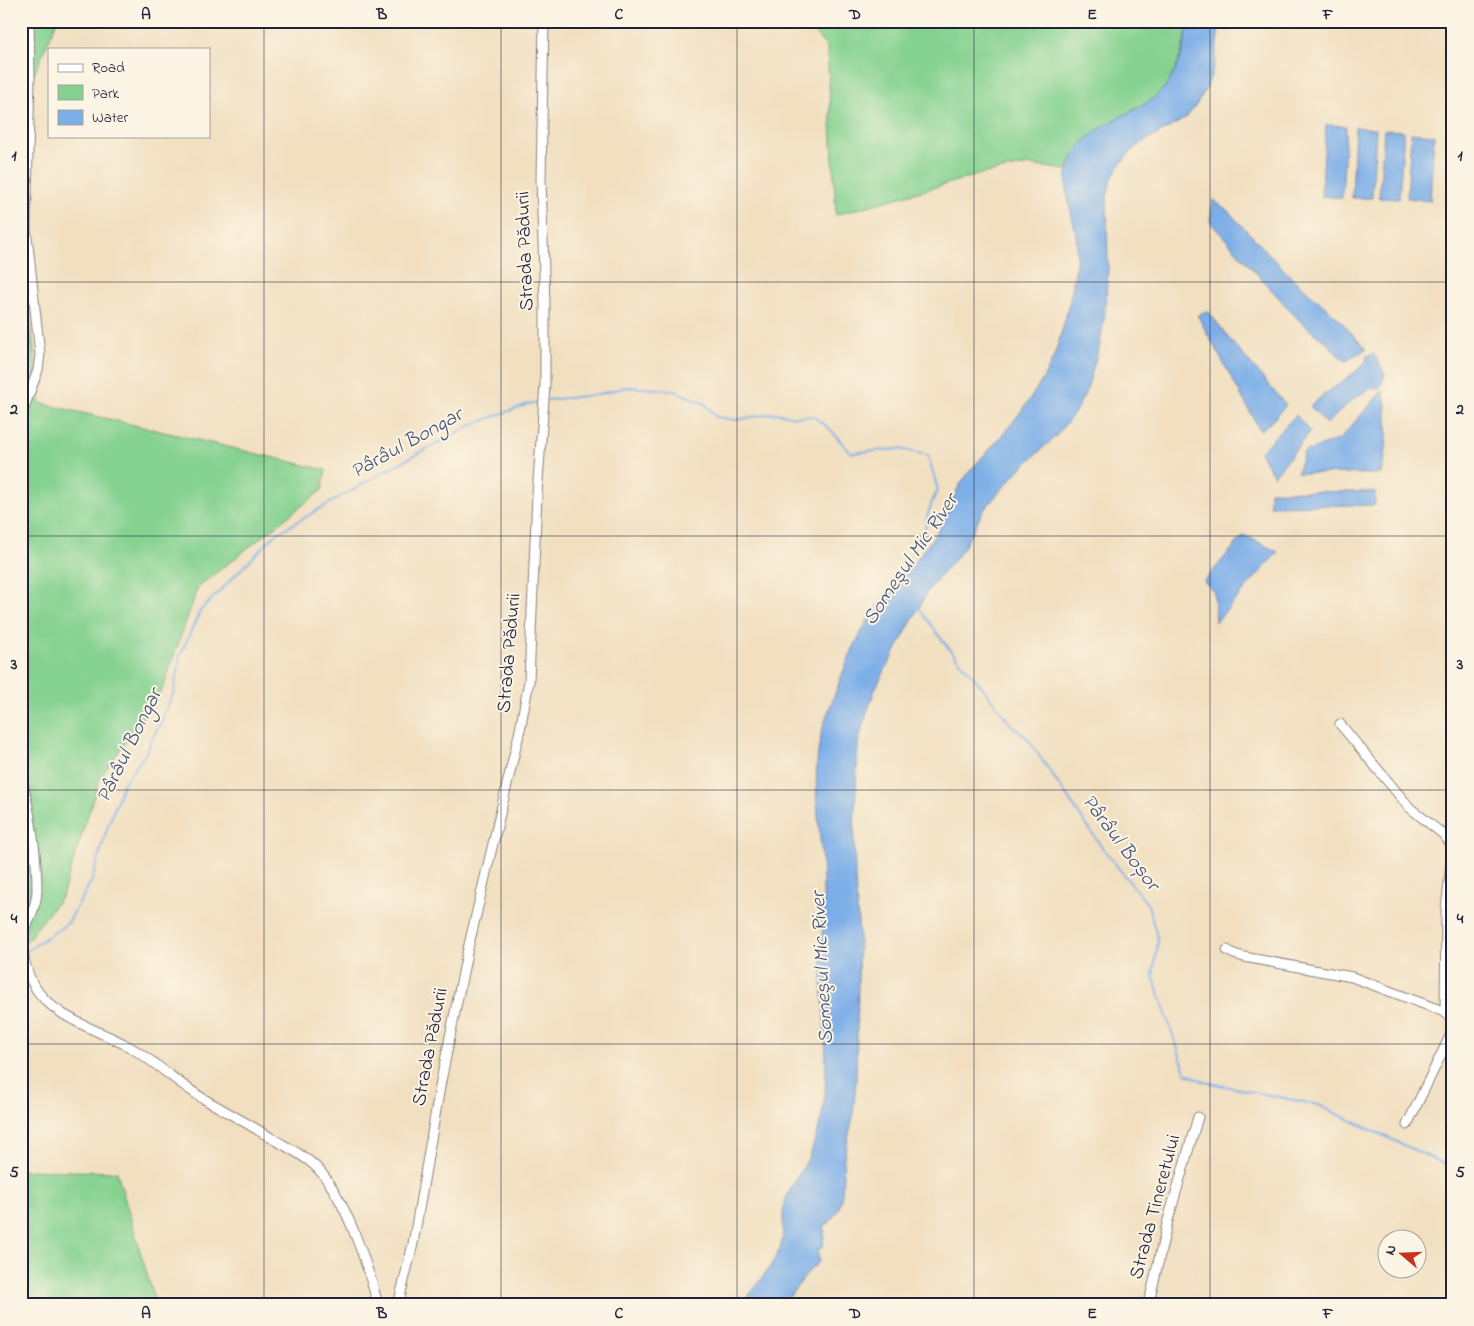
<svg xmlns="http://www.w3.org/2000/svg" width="1474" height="1326" font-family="'Indie Flower',sans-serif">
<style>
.green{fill:#85d290;stroke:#547a66}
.water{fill:#7caee8;stroke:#4f6892}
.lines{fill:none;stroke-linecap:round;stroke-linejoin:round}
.stream{stroke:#7caee8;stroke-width:2}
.minor-casing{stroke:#8a807e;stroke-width:11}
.minor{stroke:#fff;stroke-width:9}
.grid{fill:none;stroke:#22223b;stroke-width:1;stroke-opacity:0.55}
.labels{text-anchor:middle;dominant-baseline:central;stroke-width:4;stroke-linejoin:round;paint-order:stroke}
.street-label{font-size:20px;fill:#22223b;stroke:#fcf5e5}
.water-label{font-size:21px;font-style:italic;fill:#425378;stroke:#fcf5e5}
.neatline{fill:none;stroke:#22223b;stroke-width:2}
.grid-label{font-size:16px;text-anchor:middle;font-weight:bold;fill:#22223b}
</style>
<rect width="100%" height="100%" fill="#fcf5e5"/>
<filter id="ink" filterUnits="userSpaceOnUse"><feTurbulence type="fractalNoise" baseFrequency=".02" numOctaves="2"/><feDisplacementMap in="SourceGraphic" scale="10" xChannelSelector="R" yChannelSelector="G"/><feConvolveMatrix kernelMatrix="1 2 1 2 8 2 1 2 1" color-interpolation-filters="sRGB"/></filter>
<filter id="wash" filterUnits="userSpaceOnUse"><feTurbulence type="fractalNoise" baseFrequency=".0096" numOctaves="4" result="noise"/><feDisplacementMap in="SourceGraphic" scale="20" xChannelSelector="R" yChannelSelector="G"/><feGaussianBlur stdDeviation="1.12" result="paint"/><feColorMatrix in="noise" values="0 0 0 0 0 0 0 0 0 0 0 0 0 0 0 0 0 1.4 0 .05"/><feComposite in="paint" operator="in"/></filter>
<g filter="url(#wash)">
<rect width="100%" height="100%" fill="#f1dfc0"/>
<path class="green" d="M21,21h36l-36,84z
M805,21h383v4c-5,24 -12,52 -30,70 -8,7 -18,11 -27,16 -24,13 -54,31 -63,59l-39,-5 -44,8 -149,42 -9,-167z
M21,238l19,165 286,67 -4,20 -124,97 -36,103 -62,88 -38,118 -41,52z
M21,1170l96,2 39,133h-135z"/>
<path class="water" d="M1188,21h32l-6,45 -7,21 -10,17 -11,14 -39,22 -16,11 -12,15 -8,14 -4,18 1,72 -4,50 -5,28 -13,44 -11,20 -19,24 -37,34 -25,28 -11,13 -20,38 -34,40 -54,100 -13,39 -4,16 -4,87 1,48 4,56 -3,145 -3,37 -9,40 -2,38 -3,14 -11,15h-3l-2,23 -5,3 1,12 -9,8 -27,35h-41c11,-16 34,-43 39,-60 4,-14 0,-29 4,-43 4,-14 13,-25 20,-38 7,-12 11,-27 15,-40 12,-48 2,-103 2,-151 -1,-31 2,-63 1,-94 -2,-55 -16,-110 4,-164 13,-35 26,-73 47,-104 19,-28 45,-51 63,-79 12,-18 16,-41 30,-57 7,-10 16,-18 24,-27 22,-24 53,-64 64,-95 10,-29 22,-75 22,-105 0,-32 -21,-60 -4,-91 16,-29 49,-39 75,-55 25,-15 38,-52 40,-81z
M1326,125l20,1 -4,72 -21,-2z
M1355,127l21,2 -4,69h-20z
M1384,130l20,1 -5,68 -20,-1z
M1411,133l23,2 -4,66 -23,-3z
M1213,200l13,9 67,70 44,38 29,32 -20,12 -8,-6 -11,-13 -11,-7 -17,-15 -89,-98z
M1203,312h6l21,28 56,65 -15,17 -11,8 -59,-108 -3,-6z
M1374,354l11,21 -6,13c-16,-2 -41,26 -53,36l-16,-18c18,-16 38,-27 56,-43l1,-7z
M1383,390c6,26 6,57 -2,84l-84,-1 7,-21 36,-13z
M1296,415l14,17 -36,44 -14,-24z
M1270,491l105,1v13l-105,1z
M1244,535l34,17 -62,70 -2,-29 -10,-12z"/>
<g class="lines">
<path class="stream" d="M547,400l48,-5 32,-8 45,3 32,13 12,14 20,3 39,-7 21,4 17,-1 16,12 22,25 49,-4 28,6 10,35c-12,21 -14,40 -15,64
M918,607l28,38 37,43 29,38 15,12 74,108 47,59 10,35 -5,36 33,97 19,9 113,23 135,63
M25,952l43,-29 24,-43 14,-48 17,-48 23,-31 28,-61 6,-36 20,-45 76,-77 111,-64 87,-46 54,-20 12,-2"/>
</g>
</g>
<g filter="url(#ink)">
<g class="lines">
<g class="minor-casing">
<path id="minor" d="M21,416l17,-46 2,-16 -14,-127 4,-148 -1,-58
M1340,724l70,84 34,27 7,9 1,10 -6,56 -1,102
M21,775c9,37 16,77 16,115 0,18 -10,31 -14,47 -3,11 4,37 10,47 18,33 63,45 93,61 28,15 51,38 78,54 23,13 46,26 69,40 14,8 29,15 41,26 30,27 54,101 64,140
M1227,950l7,4 10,3 108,20 93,35 8,8
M1407,1125l46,-95
M398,1305l15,-61 28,-163 26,-128 53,-223 9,-49 8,-186 8,-110v-81l-4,-125 3,-158
M1147,1305l4,-11 17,-74 30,-103"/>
</g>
<use href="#minor" class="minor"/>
</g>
</g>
<path class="grid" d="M264,21v1284M501,21v1284M737,21v1284M974,21v1284M1210,21v1284M21,282h1432M21,536h1432M21,790h1432M21,1044h1432"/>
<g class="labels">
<g class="street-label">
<text transform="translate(526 251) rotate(-92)">Strada Pădurii</text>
<text transform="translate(510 653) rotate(-85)">Strada Pădurii</text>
<text transform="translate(431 1047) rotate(-79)">Strada Pădurii</text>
<text transform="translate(1156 1207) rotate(-75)">Strada Tineretului</text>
</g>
<g class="water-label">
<text transform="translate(407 444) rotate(-29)">Pârâul Bongar</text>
<text transform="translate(911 560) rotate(-56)">Someşul Mic River</text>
<text transform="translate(130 746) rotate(-64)">Pârâul Bongar</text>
<text transform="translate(1120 843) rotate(53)">Pârâul Boșor</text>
<text transform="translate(823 968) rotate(-93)">Someşul Mic River</text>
</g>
</g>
<rect width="1474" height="1326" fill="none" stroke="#fcf5e5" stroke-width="55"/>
<rect x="48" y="48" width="162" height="90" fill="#fcf5e5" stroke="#a5a1a1"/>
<rect x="58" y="64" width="25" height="8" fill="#ffffff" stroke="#a5a1a1"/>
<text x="92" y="72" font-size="15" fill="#22223b">Road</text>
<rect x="58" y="85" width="25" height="15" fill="#85d290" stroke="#a5a1a1"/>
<text x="92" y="98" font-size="15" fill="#22223b">Park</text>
<rect x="58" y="110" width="25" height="15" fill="#7caee8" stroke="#a5a1a1"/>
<text x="92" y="122" font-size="15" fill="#22223b">Water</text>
<g transform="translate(1402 1254) rotate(289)"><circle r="24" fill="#fcf5e5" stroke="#a5a1a1"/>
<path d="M0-4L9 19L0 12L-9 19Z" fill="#c8321e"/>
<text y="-8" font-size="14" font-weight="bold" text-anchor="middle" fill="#22223b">N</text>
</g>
<rect x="28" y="28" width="1418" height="1270" class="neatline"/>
<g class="grid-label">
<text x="146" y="19">A</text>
<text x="382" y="19">B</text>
<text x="619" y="19">C</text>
<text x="855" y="19">D</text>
<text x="1092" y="19">E</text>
<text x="1328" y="19">F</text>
<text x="14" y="160">1</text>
<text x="1460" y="160">1</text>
<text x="14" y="414">2</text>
<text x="1460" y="414">2</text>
<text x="14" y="669">3</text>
<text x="1460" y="669">3</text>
<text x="14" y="923">4</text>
<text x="1460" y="923">4</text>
<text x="14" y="1177">5</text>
<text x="1460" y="1177">5</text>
<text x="146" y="1318">A</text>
<text x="382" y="1318">B</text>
<text x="619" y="1318">C</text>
<text x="855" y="1318">D</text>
<text x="1092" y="1318">E</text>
<text x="1328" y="1318">F</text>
</g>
</svg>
